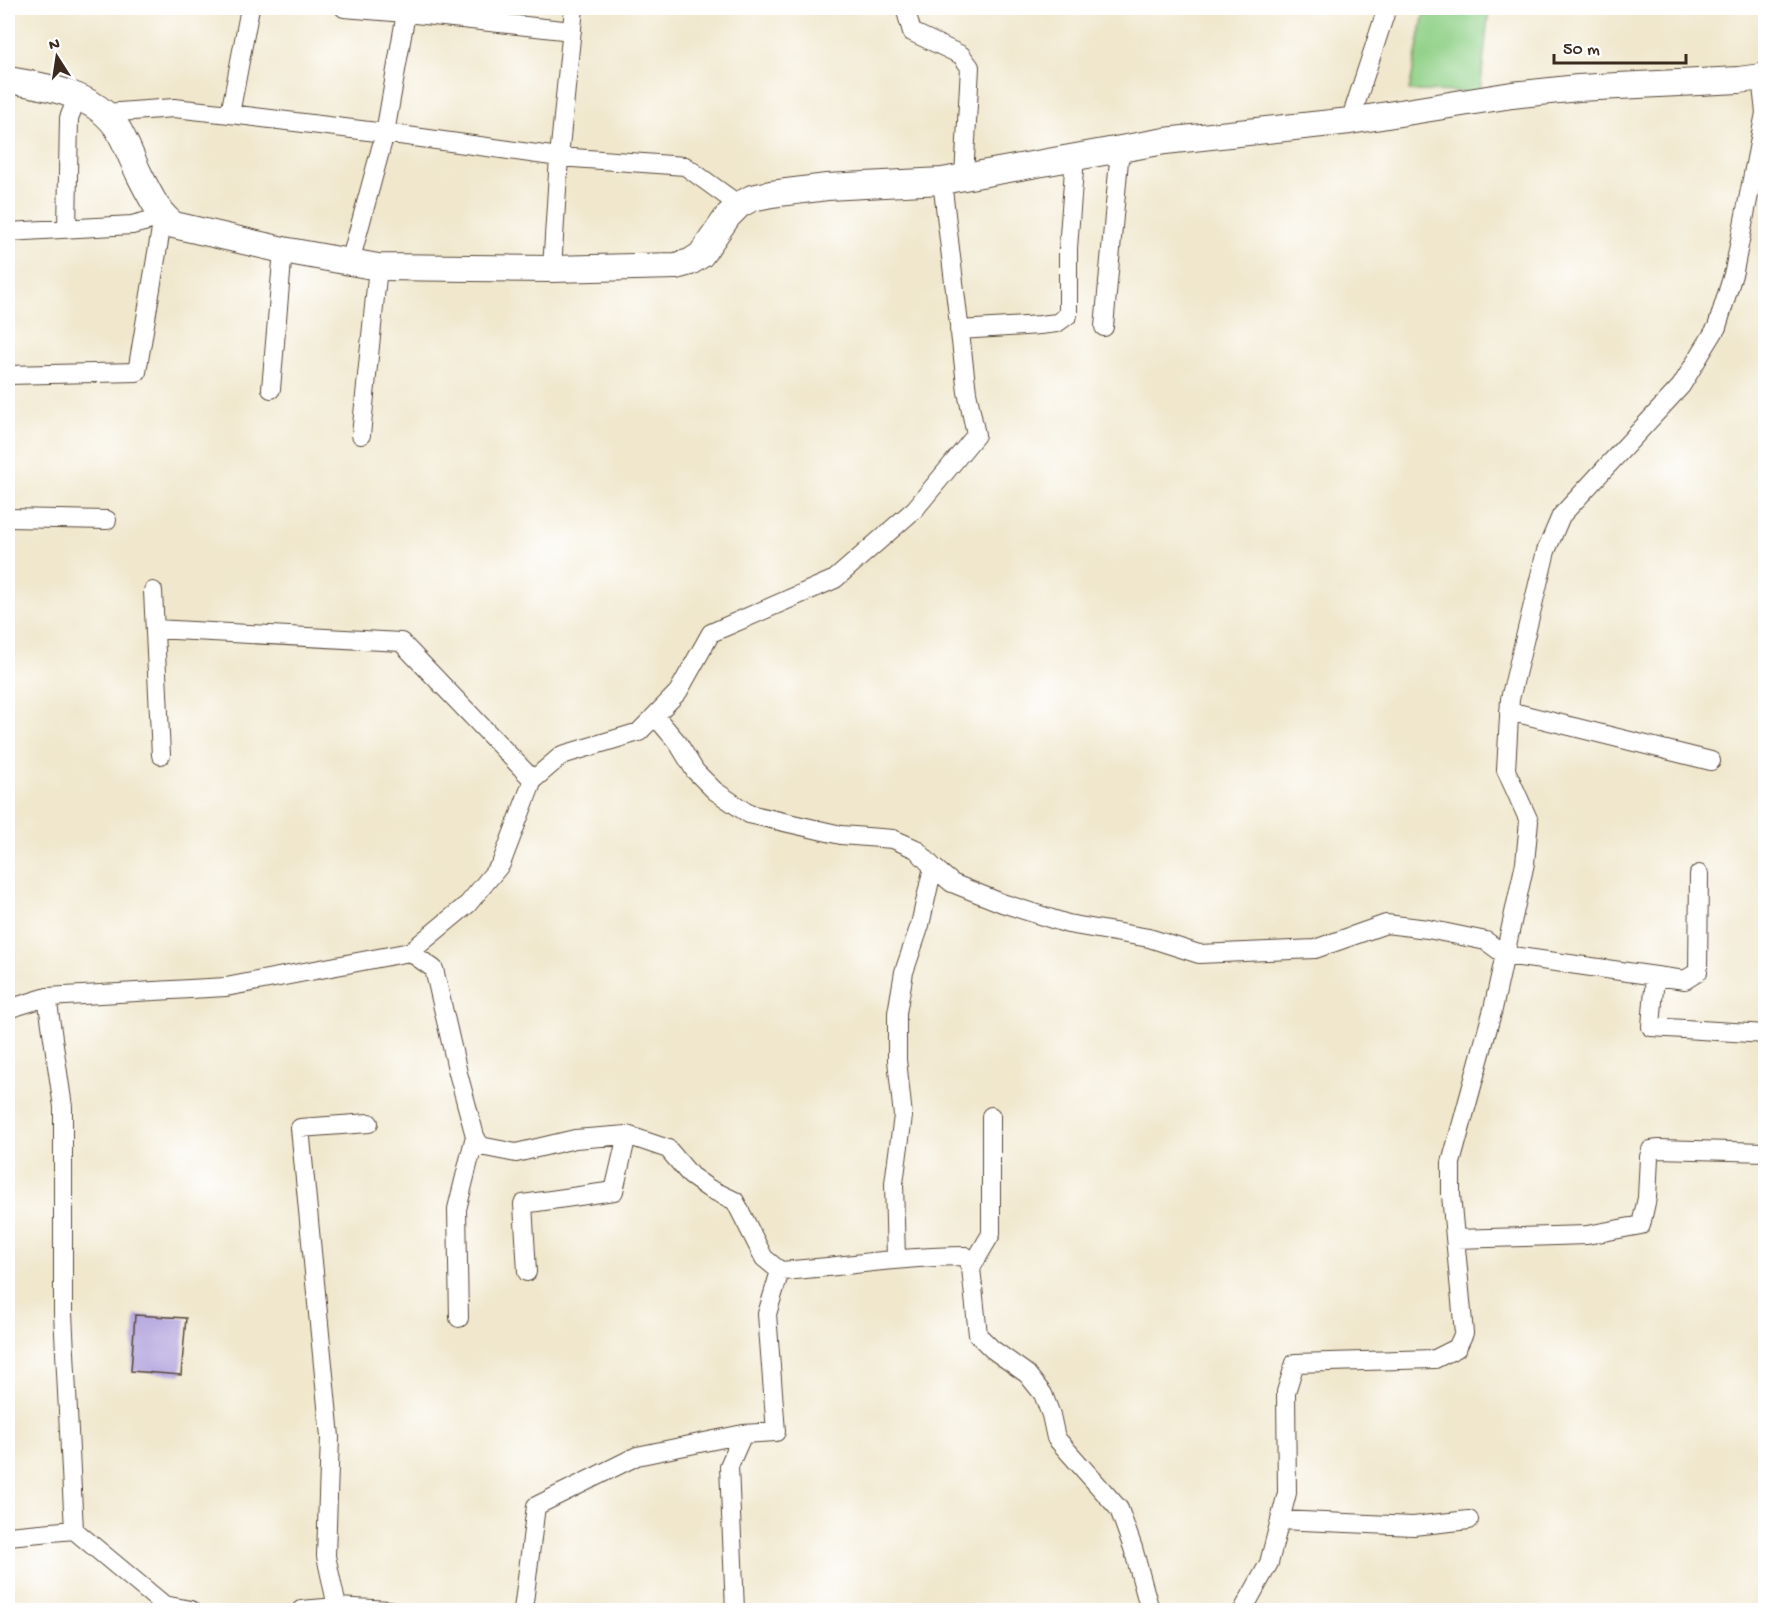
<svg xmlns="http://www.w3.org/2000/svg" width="1773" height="1618" font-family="'Gochi Hand',sans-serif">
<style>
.green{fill:#90d087;stroke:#667d52;stroke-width:1.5}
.building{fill:#ad9edb}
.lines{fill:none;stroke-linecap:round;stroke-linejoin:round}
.street-casing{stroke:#564638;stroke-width:20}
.secondary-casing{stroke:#564638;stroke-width:28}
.street{stroke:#fff;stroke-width:18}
.secondary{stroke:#fff;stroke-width:26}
</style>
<rect width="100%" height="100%" fill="#fff"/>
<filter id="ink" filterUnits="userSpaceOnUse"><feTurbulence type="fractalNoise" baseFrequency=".0167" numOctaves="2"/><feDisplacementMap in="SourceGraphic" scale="12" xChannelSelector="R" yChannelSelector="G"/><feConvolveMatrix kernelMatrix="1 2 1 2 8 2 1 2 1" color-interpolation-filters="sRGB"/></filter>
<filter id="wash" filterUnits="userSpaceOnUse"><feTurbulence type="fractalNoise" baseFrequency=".008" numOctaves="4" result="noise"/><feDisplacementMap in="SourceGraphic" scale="24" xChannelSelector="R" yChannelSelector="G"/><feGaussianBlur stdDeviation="1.35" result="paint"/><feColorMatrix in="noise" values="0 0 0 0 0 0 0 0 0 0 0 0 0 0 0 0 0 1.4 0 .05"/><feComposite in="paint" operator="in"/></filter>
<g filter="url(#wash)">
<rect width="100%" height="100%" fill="#f0e7cc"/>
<path class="green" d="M1425,8h64l-9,84 -71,-1z"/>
<g id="blocks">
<path class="building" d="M135,1315l51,3 -5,57 -50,-4z"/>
</g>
</g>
<g filter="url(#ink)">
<use href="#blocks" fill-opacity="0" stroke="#564638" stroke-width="1.5"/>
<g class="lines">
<g class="street-casing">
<path id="street" d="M250,8l-20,106 155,19 21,-120 -62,-5
M407,8l-1,5 166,18
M905,8l7,24 49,23 9,12 -6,110
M105,113l69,-5 56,6
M1350,121l37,-113
M67,229l2,-111 8,-20
M8,232l124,-7 31,-8 -26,155 -129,3
M350,262l35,-129 174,24 126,9 54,39
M552,269l7,-112 15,-149
M1104,327l16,-178
M959,330l81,-5 17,-2 11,-8v-67l7,-91
M271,389l12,-139
M361,435l17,-168
M8,518l99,2
M153,591l8,164
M155,629l246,13 132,138
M1509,711l202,50
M655,716l23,27 17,28 20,20 34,23 92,21 52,4 23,10 17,18 -13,58 -16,47 -7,41v47l6,56 -9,67 2,76
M933,867l19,16 50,20 66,21 81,14 50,16 116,-5 71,-25 42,5 58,12 19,14 180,25 13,-8 1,-98
M410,952l24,17 24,104 17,63 5,10 36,7 59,-14 52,-4 41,14 23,27 17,12 27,13 29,57 16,13c62,-4 123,-15 185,-15l6,12 7,67 14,14 35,25 16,20 8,21 5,23 63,71 14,39 17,62
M1655,976l-4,51 115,7
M8,1009l39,-12 179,-10 184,-35 58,-48 33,-40 32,-84 29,-25 77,-23 39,-40 33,-59 124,-54 80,-70 61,-74 -9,-43 -25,-211
M369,1123l-69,5 30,309 -4,119 11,51 53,3
M1455,1239l132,-4 54,-10 6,-27 2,-41 2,-7 8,-1 107,3
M971,1268l20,-34v-118
M527,1272l-4,-68 91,-13 13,-56
M459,1318l-2,-109 18,-73
M1280,1520l133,6 56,-6
M74,1530l90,75 27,5
M8,1536l66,-6 -11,-217v-206l-16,-110
M301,1610l36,-3
M523,1610l13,-104 101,-50 106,-22
M735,1610l-6,-144 14,-32 33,-2 -9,-118 13,-43
M1243,1610l26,-47 18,-70 -1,-101 9,-29 140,-4 22,-11 7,-15 -13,-138v-32l42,-154 32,-146 4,-42 -23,-51 4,-71 36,-148 15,-35 120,-130 36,-59 17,-56 31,-158 -4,-36"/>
</g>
<g class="secondary-casing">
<path id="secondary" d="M8,80c36,6 85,13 108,46 10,15 16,34 24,50 10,19 17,36 34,49l109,25 95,17 174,2 124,-3 14,-4 11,-7 27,-39 11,-11 13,-7 19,-4 56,-7 115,-6 223,-40 185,-20 162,-26 66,-7 161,-8 22,-3 5,-2"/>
</g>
<use href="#street" class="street"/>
<use href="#secondary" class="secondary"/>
</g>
</g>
<rect width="1773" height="1618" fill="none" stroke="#fff" stroke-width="30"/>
<g transform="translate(57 57) rotate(348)" stroke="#ffffff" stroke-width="4.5" paint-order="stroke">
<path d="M0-4.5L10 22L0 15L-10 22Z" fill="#3b2a1e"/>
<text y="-9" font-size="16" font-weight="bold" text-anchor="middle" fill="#3b2a1e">N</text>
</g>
<path d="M1554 54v9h132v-9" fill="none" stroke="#3b2a1e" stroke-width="3"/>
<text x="1563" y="54" font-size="18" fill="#3b2a1e" stroke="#ffffff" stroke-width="4.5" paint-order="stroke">50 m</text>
</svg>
